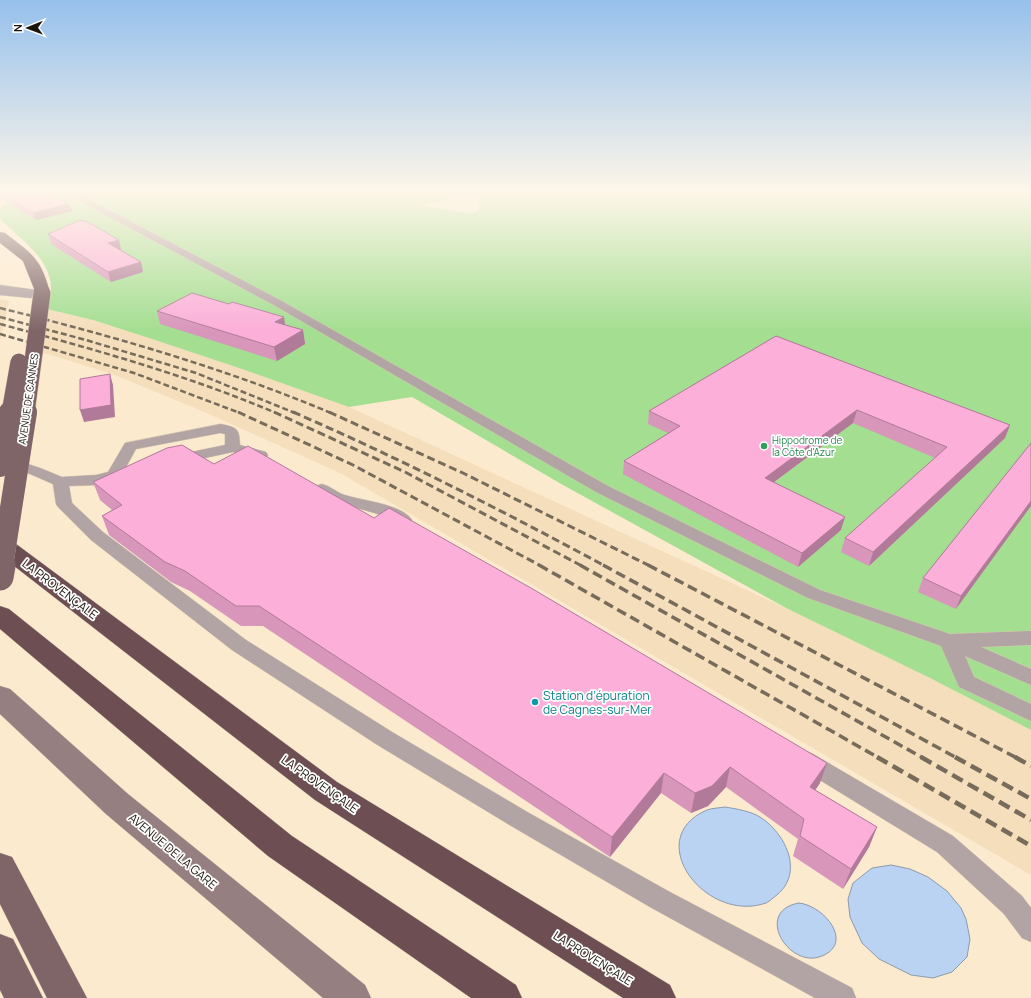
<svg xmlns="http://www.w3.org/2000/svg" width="1031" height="998" font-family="Manrope,sans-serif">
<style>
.built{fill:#f4debc}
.green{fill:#a4de91}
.sand{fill:#ede3be}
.water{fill:#bbd3f3;stroke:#8b9aad}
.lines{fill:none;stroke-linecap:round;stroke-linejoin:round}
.service-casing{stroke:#d8c8b0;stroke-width:1}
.minor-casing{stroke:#d8c8b0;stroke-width:1}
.secondary-casing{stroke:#d8c8b0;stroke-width:1}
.primary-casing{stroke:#d8c8b0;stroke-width:1}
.motorway-casing{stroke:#d8c8b0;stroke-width:1}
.service{fill:#b2a3a4;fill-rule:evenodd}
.minor{fill:#b2a3a4;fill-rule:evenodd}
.secondary{fill:#957f81;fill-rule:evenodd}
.primary{fill:#806568;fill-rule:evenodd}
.motorway{fill:#6d4f53;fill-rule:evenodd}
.rail-far3{stroke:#776c5b;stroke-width:2.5;stroke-dasharray:6 3;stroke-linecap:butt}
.rail-far2{stroke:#776c5b;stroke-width:3;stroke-dasharray:8 4;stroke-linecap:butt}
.rail-far1{stroke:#776c5b;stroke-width:3.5;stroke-dasharray:10 5;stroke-linecap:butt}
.rail{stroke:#776c5b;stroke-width:4.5;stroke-dasharray:12 6;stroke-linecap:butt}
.primary-bridge-far2-casing{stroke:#d8c8b0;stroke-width:18;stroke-linecap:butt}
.primary-bridge-far1-casing{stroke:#d8c8b0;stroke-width:22;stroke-linecap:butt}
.primary-bridge-casing{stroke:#d8c8b0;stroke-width:28;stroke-linecap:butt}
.primary-bridge-far2{stroke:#806568;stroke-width:17}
.primary-bridge-far1{stroke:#806568;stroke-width:22}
.primary-bridge{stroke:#806568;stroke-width:27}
.wall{fill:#d896bb}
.shaded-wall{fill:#b07a98}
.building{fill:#fbafd9;stroke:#b07a98}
.leisure-dot{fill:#2e9e5b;stroke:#fff;stroke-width:1.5}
.culture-dot{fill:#0f9aa8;stroke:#fff;stroke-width:1.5}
.labels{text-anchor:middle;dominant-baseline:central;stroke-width:3.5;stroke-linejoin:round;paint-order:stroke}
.street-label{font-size:10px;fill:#1b140b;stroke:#fff}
.leisure-label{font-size:10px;fill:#27864d;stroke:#fff;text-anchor:start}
.near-street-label{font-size:12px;fill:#1b140b;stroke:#fff}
.near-culture-label{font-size:12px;fill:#0d838f;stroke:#fff;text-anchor:start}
</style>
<rect width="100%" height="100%" fill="#fceacf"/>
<path class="built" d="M0,299l9,2 -9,40z
M47,309l46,11 59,19 90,30 107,38 439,202 140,68 103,53v145l-691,-402 -140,-63 -88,-36 -71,-22z"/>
<path class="green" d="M48,192h983v538l-103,-53 -140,-68 -225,-124 -151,-88 -63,10 -107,-38 -90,-30 -59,-19 -46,-11c2,-6 4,-13 4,-19 1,-31 -31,-51 -51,-71v-11l7,-6z"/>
<path class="sand" d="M459,192c12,0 25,5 19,19l-7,3 -48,-8 24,-7z"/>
<path class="water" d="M725,807c12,2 25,4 35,10 25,16 44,54 18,77 -4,3 -8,7 -12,9 -61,21 -125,-65 -59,-93 5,-2 13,-2 18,-3z
M891,865l19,4 18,8 19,14 14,17 5,11 4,20 -3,18 -15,15 -19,6 -22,-3 -32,-16 -17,-16 -12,-26 -2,-18 5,-16 19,-15z
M799,903c26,3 55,40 23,53 -33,14 -69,-45 -23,-53z"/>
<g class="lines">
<g class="service-casing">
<path id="service" d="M65,192h10l205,108 328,186 212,104 130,44 81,-3v14l-50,2 50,22v16l-66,-29 9,21 57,27v17l-72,-34 -18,-41 -133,-48 -212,-106 -324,-188 -206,-110z
M221,424c17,4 18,4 19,21l26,7 2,3 -2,3 -5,1 -28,-7 -56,12 -5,-2 -3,-3 3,-3 53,-11v-11l-5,-1 -84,16 -11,20 4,4 -3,3 -29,9 -28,1 3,17 31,29 143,108 146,92 137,81 139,78 184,97 4,10h-41l-165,-91 -137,-80 -137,-83 -144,-94 -141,-110 -33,-33 -2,-3 -3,-20 -23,-10 -28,-9 -2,-2 2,-4 5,-2 33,11 22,9 34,-2 12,-3 17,-29z
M322,484c8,2 13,7 20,10 18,7 59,9 70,26l-2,4 -6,1 -6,-1 -17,-9 -51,-15 -14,-8 -2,-3 2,-3z
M805,751l8,3 140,82 69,60 9,12v34l-9,-4 -18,-24 -67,-62 -140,-86 -3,-6 3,-6z"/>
</g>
<g class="minor-casing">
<path id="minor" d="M0,285l36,5 3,3 -3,3 -5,2 -31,-3z"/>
</g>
<g class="secondary-casing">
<path id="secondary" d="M0,686l10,3 118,105 237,191 6,13h-48l-217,-184 -106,-100z"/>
</g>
<g class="primary-casing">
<path id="primary" d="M0,232l5,1c27,21 36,25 45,60l-3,3h-10l-14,-35 -23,-18z
M0,853l12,4 75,141h-40l-47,-94z
M0,934l13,5 30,59h-39l-4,-8z"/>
</g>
<g class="motorway-casing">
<path id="motorway" d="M0,536l8,2 329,244 333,203 6,13h-53l-308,-198 -315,-245z
M0,606l9,3 283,227 224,149 6,13h-51l-203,-142 -268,-227z"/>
</g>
<use href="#service" class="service"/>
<use href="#minor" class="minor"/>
<use href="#secondary" class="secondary"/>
<use href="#primary" class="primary"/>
<use href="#motorway" class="motorway"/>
<path class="rail-far3" d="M0,308c113,28 224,60 331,105
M0,317l86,23 110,33 99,40
M0,324c93,25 187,51 276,89
M0,334l134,39 106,40"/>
<path class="rail-far2" d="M238,412l115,53 188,101
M274,412l131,60 177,94
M293,412c106,46 210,99 312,154
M329,412l136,62 185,92"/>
<path class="rail-far1" d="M539,565l340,193
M580,565l343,193
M603,565l354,193
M648,565l369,193"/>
<path class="rail" d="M877,757l154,89
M921,757l110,63
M955,757l76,42
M1015,757l16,9"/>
<g class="primary-bridge-far2-casing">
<path id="primary-bridge-far2" d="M10,413l9,-51
M26,413l16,-120"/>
</g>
<g class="primary-bridge-far1-casing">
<path id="primary-bridge-far1" d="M0,466l10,-54
M2,566l24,-154"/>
</g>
<g class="primary-bridge-casing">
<path id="primary-bridge" d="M0,577l2,-12"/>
</g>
<use href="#primary-bridge-far2" class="primary-bridge-far2"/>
<use href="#primary-bridge-far1" class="primary-bridge-far1"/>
<use href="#primary-bridge" class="primary-bridge"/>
</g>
<path class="wall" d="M0,192l69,12 3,7 -36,9 -36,-22z
M48,234l73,15 -1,1 21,12 2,10 -32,10 -60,-38z
M157,311l128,14 18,5 2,14 -28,17 -117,-37z
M776,336l234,89 -5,13 -136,128 -28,-14 4,-14 90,-80 -82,-35 -79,59 67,48 -43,37 -175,-93 1,-13 44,-28 -20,-9 1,-13z
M1031,443l-75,166 -38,-17 5,-14z
M214,464l606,319 -5,7 62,37 -8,20 -26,42 -50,-33 5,-17 -72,-52 -18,19 -17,7 -30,-20 -51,64 -347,-231h-22l-51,-35 -19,-9 -62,-47 -7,-19 10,-6 -12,-10 -7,-18z"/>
<path class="shaded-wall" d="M69,204l3,7 -36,9 -3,-7z
M119,240l2,9 -11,4 -2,-10z
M141,262l2,10 -32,10 -3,-10z
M284,317l2,14 -11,-9z
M303,330l2,14 -28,17 -3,-14z
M110,374l3,11 2,32 -31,5 -4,-12z
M857,410l-4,13 -91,68 3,-13z
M1010,425l-5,13 -136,128 4,-14z
M1031,501v5l-75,103 5,-13z
M845,517l-4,13 -43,37 4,-14z
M827,763l-7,20 -16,24 6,-20z
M730,767l-4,20 -18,19 -17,7 4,-20z
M664,773l-3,20 -51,64 2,-20z
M877,827l-8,20 -26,42 8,-20z"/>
<path class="building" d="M0,192h47l22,12 -36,9z
M80,220l8,2 31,18 -11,3 33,19 -33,10 -60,-38z
M192,293l37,11 3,-2 52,15 -9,5 28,8 -29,17 -117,-36z
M776,336l234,89 -137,127 -28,-14 102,-91 -90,-37 -92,68 80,39 -43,36 -178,-92 56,-35 -31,-15z
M110,374l1,31 -31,5v-31z
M1031,443v58l-70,95 -38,-18z
M182,445l32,19 34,-18 126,72 15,-10 142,80 296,175 -17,24 67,40 -26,42 -51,-33 4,-17 -74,-52 -18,19 -17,7 -31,-20 -52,64 -353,-231h-23l-51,-35 -20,-9 -63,-46 20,-11 -29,-23 74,-34z"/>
<linearGradient id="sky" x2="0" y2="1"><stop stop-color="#96c0ec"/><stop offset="0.58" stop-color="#fef6e9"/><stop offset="1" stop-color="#fef6e9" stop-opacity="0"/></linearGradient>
<rect width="1031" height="331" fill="url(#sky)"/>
<circle class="leisure-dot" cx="764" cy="446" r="4"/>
<circle class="culture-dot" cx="535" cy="702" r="4"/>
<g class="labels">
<g class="street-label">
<text transform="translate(28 399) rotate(-82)">AVENUE DE CANNES</text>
</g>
<g class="leisure-label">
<text x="772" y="440">Hippodrome de<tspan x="772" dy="12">la Côte d'Azur</tspan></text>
</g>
<g class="near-street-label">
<text transform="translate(60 589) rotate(37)">LA PROVENÇALE</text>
<text transform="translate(320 784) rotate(35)">LA PROVENÇALE</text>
<text transform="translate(173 851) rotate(40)">AVENUE DE LA GARE</text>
<text transform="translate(593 958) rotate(32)">LA PROVENÇALE</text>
</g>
<g class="near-culture-label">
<text x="543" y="695">Station d’épuration<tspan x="543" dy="14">de Cagnes-sur-Mer</tspan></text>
</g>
</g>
<g transform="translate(28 28) rotate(269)" stroke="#ffffff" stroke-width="3" paint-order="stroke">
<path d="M0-3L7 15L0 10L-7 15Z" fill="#1b140b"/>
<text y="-6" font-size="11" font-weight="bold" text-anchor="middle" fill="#1b140b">N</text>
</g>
</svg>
